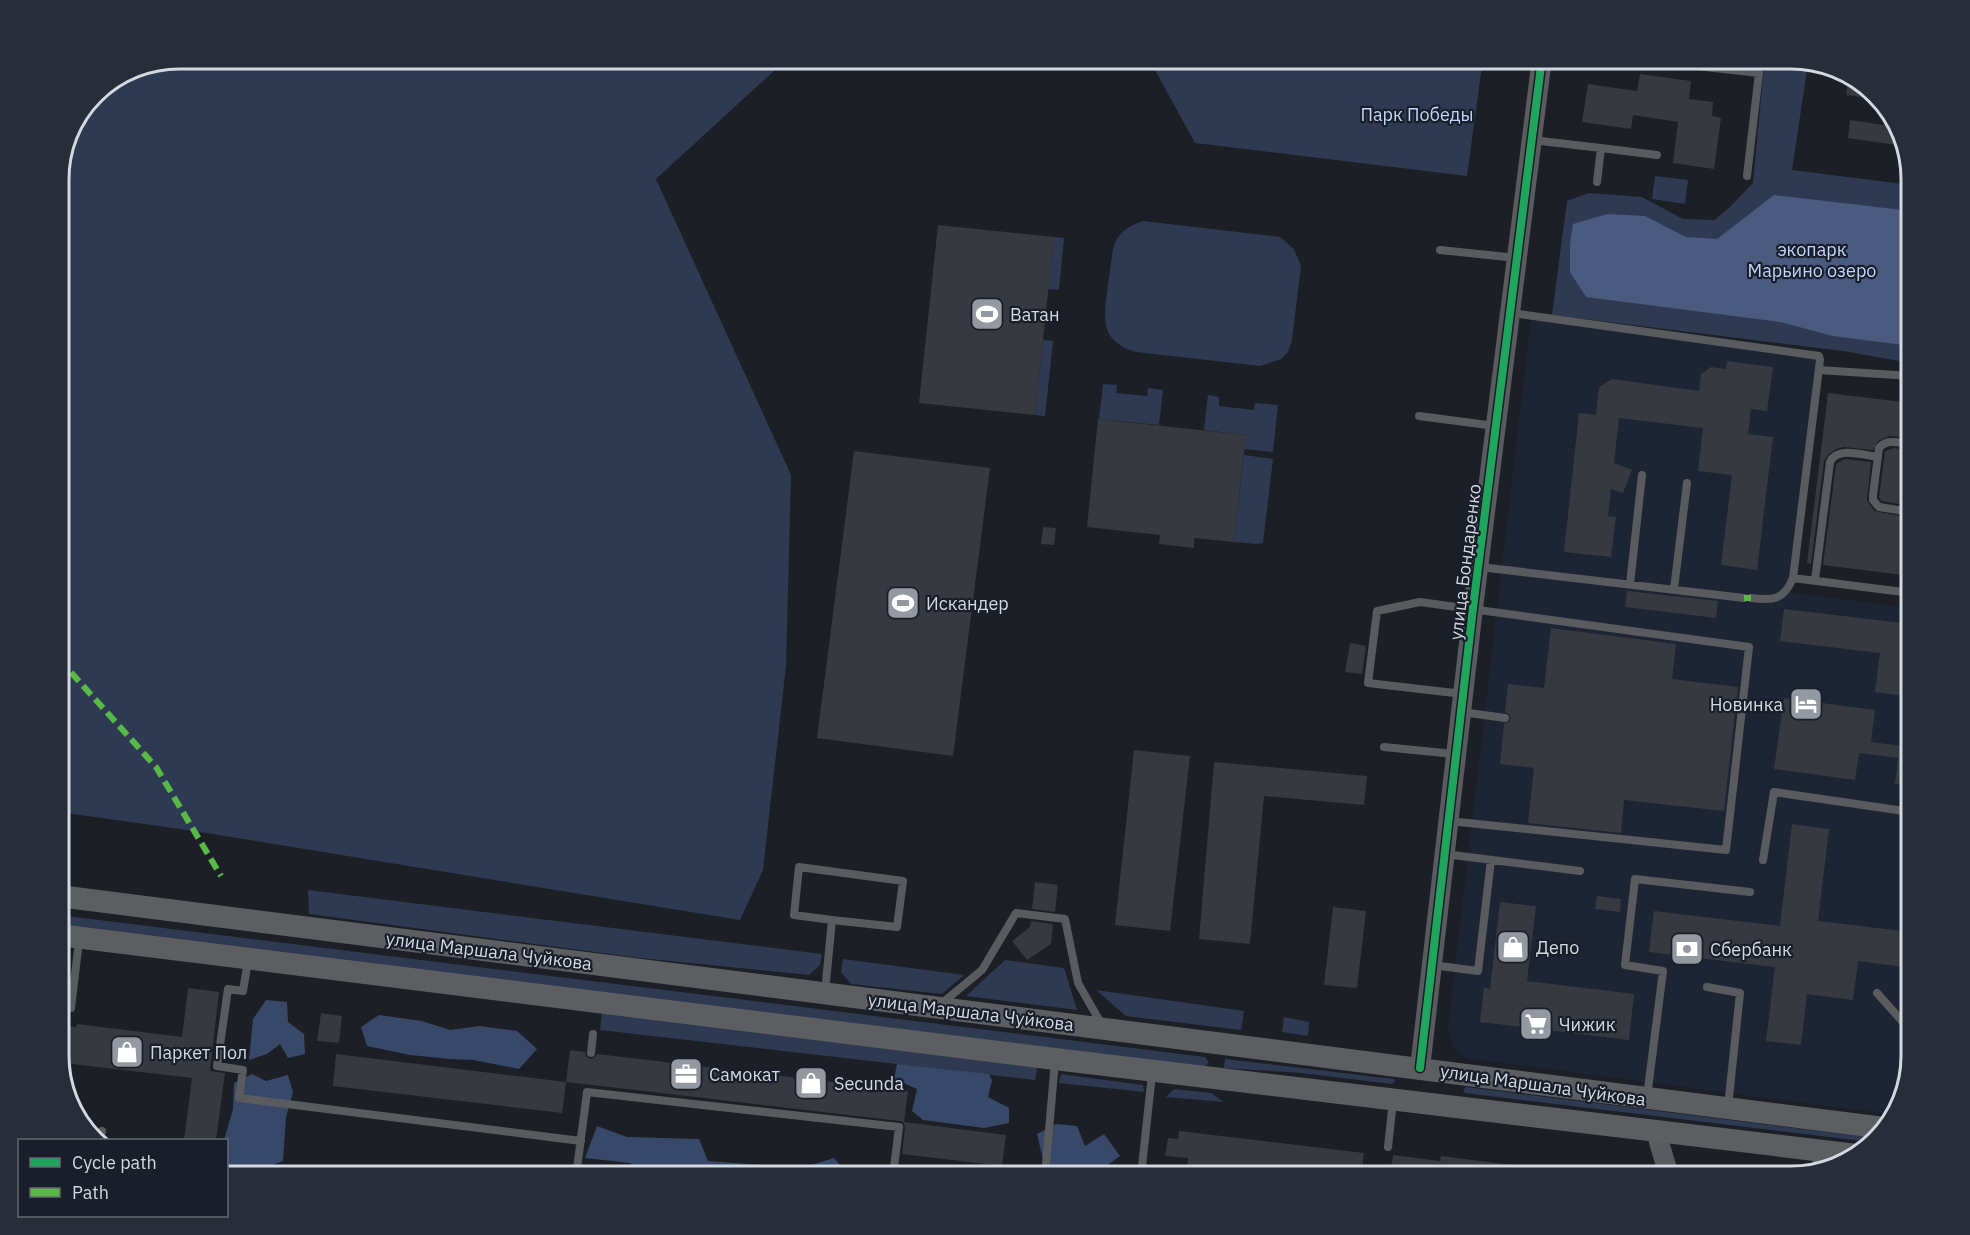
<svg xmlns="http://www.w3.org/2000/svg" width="1970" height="1235" font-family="'IBM Plex Sans',sans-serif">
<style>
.built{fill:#1d2535}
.green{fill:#2e3a52}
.forest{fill:#384869}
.water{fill:#4a5b7f}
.building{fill:#36393f}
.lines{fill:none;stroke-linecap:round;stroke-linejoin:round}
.service{stroke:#595b5e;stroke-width:8}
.tertiary{stroke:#595b5e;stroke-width:20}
.secondary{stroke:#5d5e62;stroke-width:22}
.quiet{stroke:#58b947;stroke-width:6;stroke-dasharray:12 6;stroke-linecap:butt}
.cycleway-casing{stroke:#181e2a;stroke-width:11}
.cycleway{stroke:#20a55d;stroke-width:8}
.labels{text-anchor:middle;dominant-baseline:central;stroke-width:4.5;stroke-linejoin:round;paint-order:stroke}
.park-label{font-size:18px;fill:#c1d4fb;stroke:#181e2a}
.poi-label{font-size:18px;fill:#d4d9e1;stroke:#181e2a;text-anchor:start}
.street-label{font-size:18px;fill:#d4d9e1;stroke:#181e2a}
.rim{fill:none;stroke:#d4d9e1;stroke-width:3}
</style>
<rect width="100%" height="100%" fill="#1c1f26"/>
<path class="built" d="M1531,318l287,40 -30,234 123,16v449l-15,58 -431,-57 -10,-9 -4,-8 -3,-15z"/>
<path class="green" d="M179,58l608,1 -131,120 135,296 -5,191 -23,204 -23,50 -546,-89 -135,-19v-641l9,-39 26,-39 39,-25z
M1149,59h334l-16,117 -272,-33z
M1722,59h69l17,4 -16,107 119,15v178l-68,-12 -291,-36 15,-114 22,-8 53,4 41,22 32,1 17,-15 21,-22 11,-117 -42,-6z
M1655,176l33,4 -3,24 -33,-5z
M1143,221l137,16 14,12 7,17 -9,74 -4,12 -7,7 -21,7 -124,-14c-34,-10 -33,-30 -29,-60 2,-14 4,-29 6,-43 5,-17 14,-22 30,-28z
M1054,237l10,1 -5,52 -11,-1z
M1043,340l10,1 -8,75 -10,-1z
M1103,384l14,1 -1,8 31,3 1,-8 15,2 -4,35 -60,-6z
M1208,395l11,2v9l35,4 1,-7 23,2 -5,47 -29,-3 2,-14 -42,-5z
M1244,455l29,4 -10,84 -6,1 -23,-2z
M308,890l514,64 -2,11 -11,10 -169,-17 -331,-44z
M59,915l1146,142 4,6 -5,4 -1145,-143z
M843,959l121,16 -22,19 -91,-10 -10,-12z
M1005,960l59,8 13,42 -111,-14z
M1096,990l148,21 -3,19 -115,-14z
M602,1010l436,54 -3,16 -435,-50z
M1284,1017l25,5 -1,14 -26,-4z
M1225,1059l168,20 2,2 -3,3 -91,-11 -77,-5z
M1061,1074l82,11 1,7 -85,-9z
M1466,1087l408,51 -4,4 -405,-49 -2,-3z
M1174,1089l37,4 13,9 -58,-5z"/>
<path class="forest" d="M266,1000l21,2 1,20 16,12 1,20 -17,4 -8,-14 -13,10 -18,6 4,-41z
M379,1015l43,6 28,9 29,-4 38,5 20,18 -18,20 -46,-9 -23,-1 -40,-4 -43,-9 -6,-19z
M897,1064l92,10 3,6 -4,17 21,11v15l-25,5 -61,-8 -11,-9 5,-22 -23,-10z
M252,1074l14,7 22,-6 5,17 -7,25 -3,44 -25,9 -11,-3 -12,3 -8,-2 -1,-28h-2l9,-31 1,-26z
M1056,1124l21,2 8,20 19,-12 16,22 -27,20h-46l-10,-42z
M597,1126l30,11 72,2 9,22 93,7 33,-10 15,18h-204l-15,-13 -45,-5z"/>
<path class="water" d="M1774,195l137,16v135l-78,-10 -53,-14 -194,-25 -16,-25v-28l3,-20 34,-10 38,2 41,21 31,2z"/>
<path class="building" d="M1640,74l51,7 -2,18 24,3 -1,14 9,2 -7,51 -41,-6 5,-41 -45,-7 -2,14 -49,-7 6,-38 49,7z
M1849,74l3,1 24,24 -30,-4z
M1850,120l48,7 6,19 -56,-8z
M938,225l116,12 -19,178 -116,-12z
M1727,361l46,6 -6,44 -16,-2 -3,25 25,3 -16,133 -36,-5 11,-90 -34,-4 5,-43 -84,-10 -5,45 18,7 -9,23 -12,-4 -3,27 8,1 -5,40 -47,-5 15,-139 17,2 3,-28 13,-8 87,12 2,-17 10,-7 15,2z
M1828,393l83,10v35l-22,-2 -11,5 -5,9 -29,-3 -8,2 -7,5 -5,7 -13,103 -4,-1z
M1098,419l148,16 -12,107 -40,-4v10l-35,-4 1,-9 -73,-8z
M1894,448l17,2v56l-29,-5 -3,-3 6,-47z
M854,451l136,17 -37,288 -136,-18z
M1845,459l26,3 -4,38 7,11 37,7v58l-88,-11 13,-101z
M1043,527l13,1 -2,17 -13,-1z
M1627,591l91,10 -2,17 -91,-11z
M1784,609l127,15v73l-36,-5 5,-39 -100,-12z
M1551,628l125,16 -4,35 66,8 -14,124 -100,-11 -3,33 -93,-10 6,-55 -34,-4 4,-40 5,-2 2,-4 -2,-4 -4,-2 3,-28 36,4z
M1350,643l16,3 -4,28 -17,-2z
M1784,698l91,12 -4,32 40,5v39l-16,-2 3,-26 -39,-5 -4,27 -81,-11z
M1134,750l56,6 -20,175 -55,-6z
M1214,762l153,14 -3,29 -100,-9 -14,148 -51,-5z
M1792,824l37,5 -11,92 93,11v36l-53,-7 -5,39 -46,-6 -6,51 -35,-4 9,-74 -126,-15 5,-41 126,15z
M1035,882l23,3 -3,27 -23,-3z
M1597,896l24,3 -1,13 -25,-3z
M1500,902l36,4 -9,75 107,13 -5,46 -149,-18 4,-34 6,1z
M1333,907l33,4 -9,77 -33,-3z
M1031,921l22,3 -2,20 -24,16 -15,-19 18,-14z
M188,988l31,4 -9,79 15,2 -9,67h-32l8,-62 -120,-14 -4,30 -9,-30v-39l17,2 1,-3 105,13z
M321,1013l21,3 -3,27 -22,-2z
M570,1050l15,2 1,4 4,3 4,-1 3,-4 311,37 -4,31 102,13 -4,31 -100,-12 3,-27 -2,-5 -3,-1 -334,-39z
M336,1054l230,28 -4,31 -229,-27z
M1179,1131l185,22 -3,23h-141l1,-5 -34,-4 1,-9 -23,-2 3,-18 10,1z
M1393,1155l47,6 1,-5 96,12v8h-147z"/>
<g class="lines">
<path class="service" d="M1625,58l134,15 -12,103
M1532,140l69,8 -4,34
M1601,148l56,7
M1440,250l77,8
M1512,313l307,43 1,4 -27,218c-9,22 -20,23 -42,20
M1819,370l92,6
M1419,416l76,10
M1911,444c-11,-1 -24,-6 -32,4l-6,47v5l6,7 32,5
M1480,567l264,31
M1793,578l118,15
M1815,580l15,-118c7,-16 33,-7 48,-5
M1630,584l12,-109
M1674,589l13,-106
M1462,712l43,6
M1384,747l70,7
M1449,821l277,29 23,-203 -329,-45 -43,9 -9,72 95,11
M1445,854l135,17
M1763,860l11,-68 137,20
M248,961l-5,30 -15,-2 -11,77 26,4 -4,28 342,43
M1432,965l46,6 13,-111
M1707,987l33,6 -12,114
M825,992l7,-72 65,7 6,-46 -104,-14 -5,48 38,5
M1877,993l34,38
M941,1004l41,-34 34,-57 49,6 13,64 24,42
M71,1008l8,-67
M591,1053l2,-19
M1647,1097l16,-126 -38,-6 10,-86 115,13
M100,1140l2,-9
M1388,1147l5,-46
M322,1173l28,3
M893,1174l28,2
M576,1176l11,-84 312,35 -6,49
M1045,1176l10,-115
M1141,1176l11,-102"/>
<path class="tertiary" d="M1420,1068l53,-460 69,-550
M1661,1132l-2,10 10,34
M1818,1151l10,16"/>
<path class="secondary" d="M59,896l1825,232
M59,935l1004,125 794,95"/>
<path class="quiet" d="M1744,598h7
M59,659l97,108 65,109"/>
<g class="cycleway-casing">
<path id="cycleway" d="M1420,1068l53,-460 69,-550"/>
</g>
<use href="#cycleway" class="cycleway"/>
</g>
<defs>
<g id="stadium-square" transform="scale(1.725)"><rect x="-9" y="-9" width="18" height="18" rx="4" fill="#9498a0" stroke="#181e2a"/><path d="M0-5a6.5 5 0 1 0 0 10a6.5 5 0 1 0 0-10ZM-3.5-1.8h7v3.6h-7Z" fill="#fff"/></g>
<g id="hotel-square" transform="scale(1.725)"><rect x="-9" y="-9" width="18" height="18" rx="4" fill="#9498a0" stroke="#181e2a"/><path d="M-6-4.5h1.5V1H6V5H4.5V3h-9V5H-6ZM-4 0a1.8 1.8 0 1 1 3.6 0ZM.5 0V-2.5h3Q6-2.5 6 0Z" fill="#fff"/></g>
<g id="shop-square" transform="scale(1.725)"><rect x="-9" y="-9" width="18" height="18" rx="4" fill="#9498a0" stroke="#181e2a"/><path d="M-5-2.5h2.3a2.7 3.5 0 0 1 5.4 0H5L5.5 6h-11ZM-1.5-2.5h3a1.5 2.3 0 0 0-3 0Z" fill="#fff"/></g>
<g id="bank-square" transform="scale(1.725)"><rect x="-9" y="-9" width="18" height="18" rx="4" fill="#9498a0" stroke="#181e2a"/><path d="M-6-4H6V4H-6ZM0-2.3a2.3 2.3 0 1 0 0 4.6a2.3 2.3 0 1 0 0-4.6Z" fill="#fff"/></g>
<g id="supermarket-square" transform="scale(1.725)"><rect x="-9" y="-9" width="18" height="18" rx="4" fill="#9498a0" stroke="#181e2a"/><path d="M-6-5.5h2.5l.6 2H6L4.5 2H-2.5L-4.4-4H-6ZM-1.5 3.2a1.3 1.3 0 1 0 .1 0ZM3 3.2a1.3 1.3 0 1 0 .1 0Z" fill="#fff"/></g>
<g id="office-square" transform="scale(1.725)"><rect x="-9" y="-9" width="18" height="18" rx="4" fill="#9498a0" stroke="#181e2a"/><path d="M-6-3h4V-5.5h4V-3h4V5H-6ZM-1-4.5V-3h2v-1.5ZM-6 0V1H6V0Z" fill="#fff"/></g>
</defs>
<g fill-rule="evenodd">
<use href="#stadium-square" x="987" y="314"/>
<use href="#stadium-square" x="903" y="603"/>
<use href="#hotel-square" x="1806" y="704"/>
<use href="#shop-square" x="1513" y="947"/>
<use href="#bank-square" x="1687" y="949"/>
<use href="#supermarket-square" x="1536" y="1024"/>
<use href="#shop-square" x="127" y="1052"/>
<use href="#office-square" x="686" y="1074"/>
<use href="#shop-square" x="811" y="1083"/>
</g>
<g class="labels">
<g class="park-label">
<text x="1417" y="114">Парк Победы</text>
<text x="1812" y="249">экопарк<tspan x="1812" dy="21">Марьино озеро</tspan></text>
</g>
<g class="poi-label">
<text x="1010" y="314">Ватан</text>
<text x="926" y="603">Искандер</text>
<text x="1783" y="704" text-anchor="end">Новинка</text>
<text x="1536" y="947">Депо</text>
<text x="1710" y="949">Сбербанк</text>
<text x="1559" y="1024">Чижик</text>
<text x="150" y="1052">Паркет Пол</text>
<text x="709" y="1074">Самокат</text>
<text x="834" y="1083">Secunda</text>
</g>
<g class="street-label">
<text transform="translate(1465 562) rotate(-83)">улица Бондаренко</text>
<text transform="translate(489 951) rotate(7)">улица Маршала Чуйкова</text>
<text transform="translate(971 1012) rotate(7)">улица Маршала Чуйкова</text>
<text transform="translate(1543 1085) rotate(8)">улица Маршала Чуйкова</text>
</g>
</g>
<path d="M0 0H1970V1235H0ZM179 69H1791A110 110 0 0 1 1901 179V1056A110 110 0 0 1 1791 1166H179A110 110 0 0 1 69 1056V179A110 110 0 0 1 179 69Z" fill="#272d39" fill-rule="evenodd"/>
<path class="rim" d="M179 69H1791A110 110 0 0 1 1901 179V1056A110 110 0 0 1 1791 1166H179A110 110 0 0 1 69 1056V179A110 110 0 0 1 179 69Z"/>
<rect x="18" y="1139" width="210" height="78" fill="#181e2a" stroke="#636973" stroke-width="1.5"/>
<rect x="30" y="1158" width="30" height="9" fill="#20a55d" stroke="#636973" stroke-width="1.5"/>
<text x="72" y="1169" font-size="18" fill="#d4d9e1">Cycle path</text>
<rect x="30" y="1188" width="30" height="9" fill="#58b947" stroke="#636973" stroke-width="1.5"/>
<text x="72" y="1199" font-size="18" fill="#d4d9e1">Path</text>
</svg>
